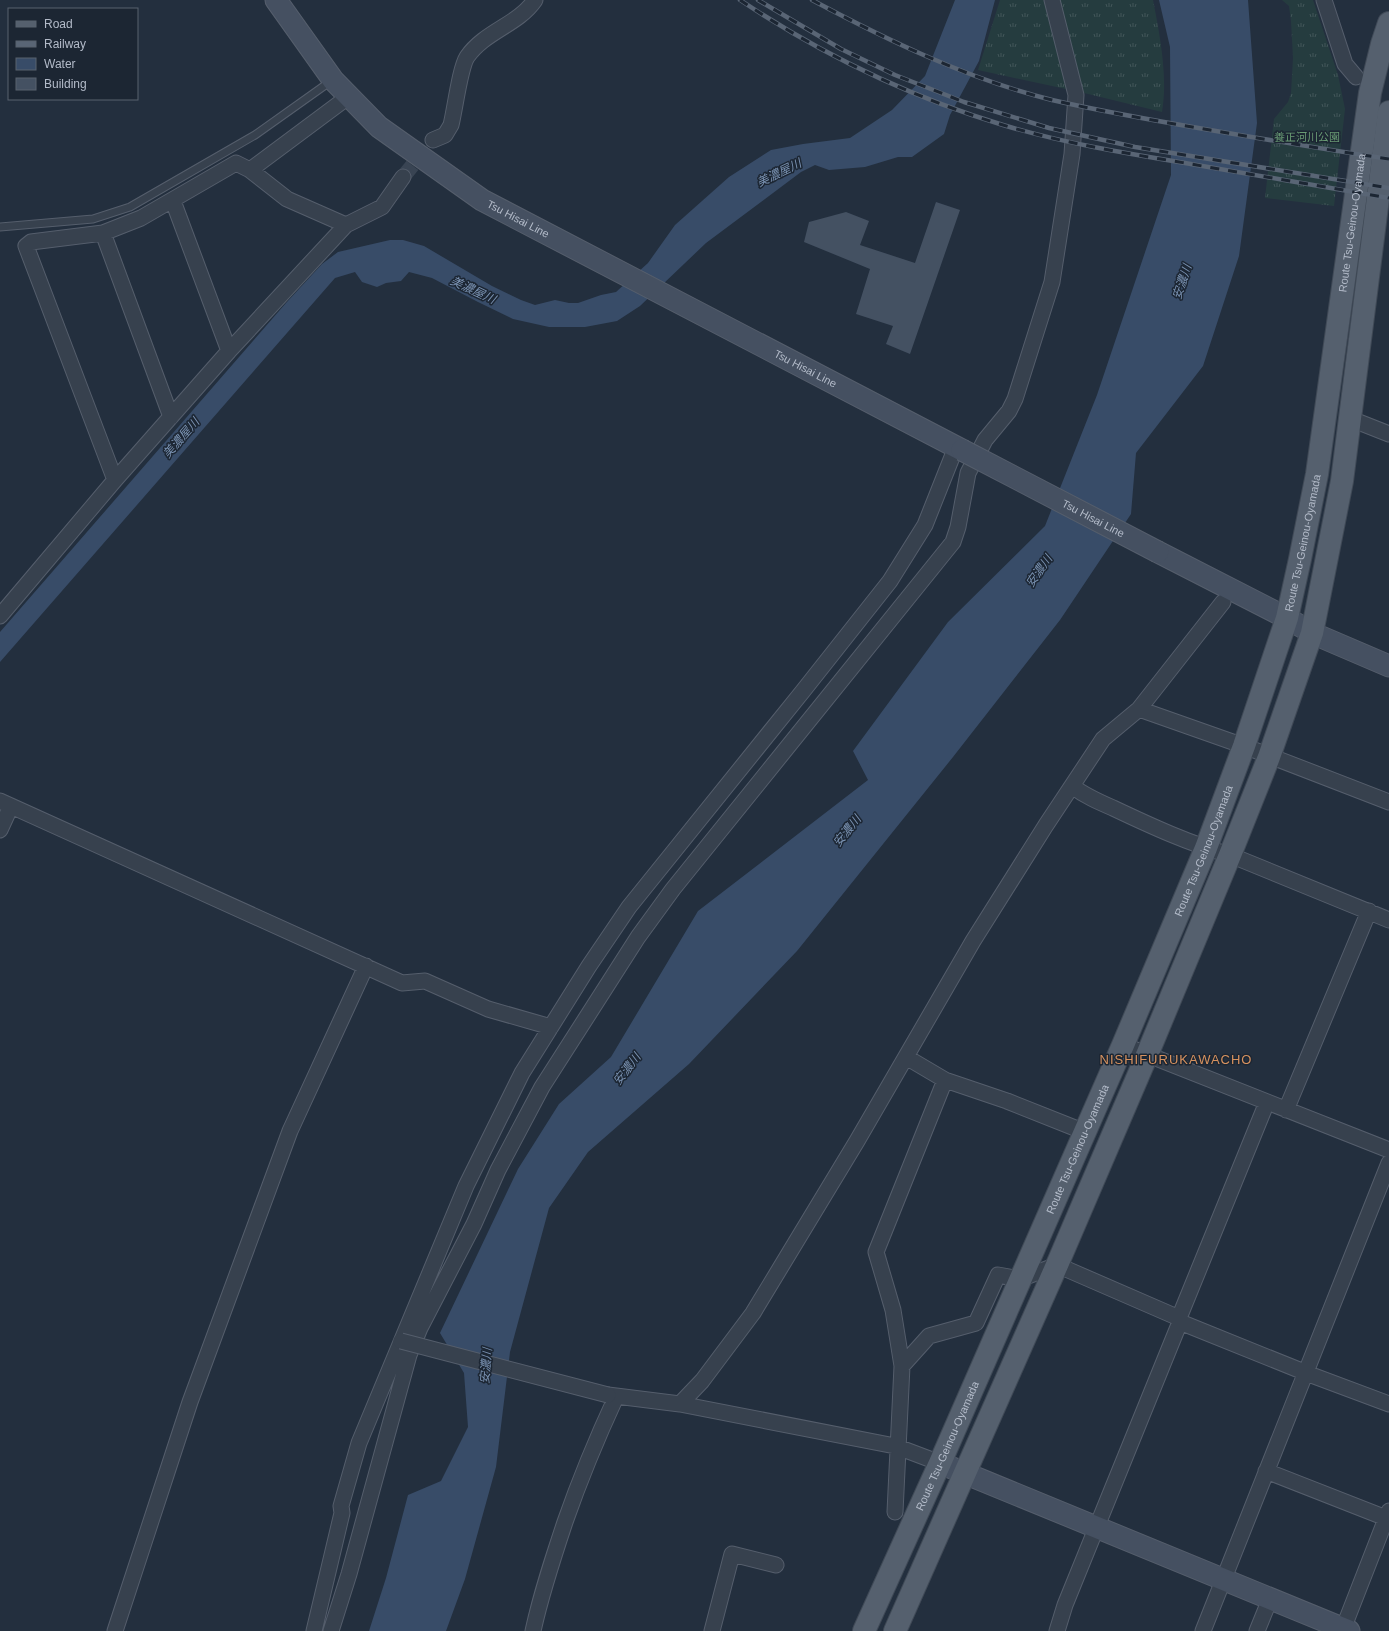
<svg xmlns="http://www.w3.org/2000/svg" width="1389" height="1631" font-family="Helvetica,'Noto Sans JP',sans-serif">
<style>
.grass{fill:url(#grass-tufts)}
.water{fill:#384c68}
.building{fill:#445162}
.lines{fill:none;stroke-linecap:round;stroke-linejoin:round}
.street-tunnel{stroke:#394453;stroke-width:15;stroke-dasharray:15 8;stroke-linecap:butt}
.lane-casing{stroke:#555e6c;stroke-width:9}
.street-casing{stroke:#555e6c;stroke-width:17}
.secondary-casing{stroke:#555e6c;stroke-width:23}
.primary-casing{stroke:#404a57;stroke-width:24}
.lane{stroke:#37414e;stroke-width:7}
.street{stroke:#37414e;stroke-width:15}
.secondary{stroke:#455061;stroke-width:21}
.primary{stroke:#55606e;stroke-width:22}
.rail-casing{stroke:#596575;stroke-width:4.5}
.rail{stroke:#1c2633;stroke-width:3;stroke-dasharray:9;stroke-linecap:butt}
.street-bridge-casing{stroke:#555e6c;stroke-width:17;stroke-linecap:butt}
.secondary-bridge-casing{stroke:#555e6c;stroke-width:23;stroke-linecap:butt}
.street-bridge{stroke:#37414e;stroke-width:15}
.secondary-bridge{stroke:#455061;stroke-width:21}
.labels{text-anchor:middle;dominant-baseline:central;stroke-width:3;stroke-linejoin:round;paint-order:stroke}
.park-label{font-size:11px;fill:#699b74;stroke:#1c2633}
.street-label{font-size:11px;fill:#b3bbc9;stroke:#1c2633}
.water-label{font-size:12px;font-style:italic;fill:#7a92b2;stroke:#1c2633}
.quarter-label{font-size:13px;letter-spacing:1px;fill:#d7925f;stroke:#1c2633}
</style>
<defs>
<pattern id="grass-tufts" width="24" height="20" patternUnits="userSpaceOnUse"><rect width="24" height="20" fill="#253c3f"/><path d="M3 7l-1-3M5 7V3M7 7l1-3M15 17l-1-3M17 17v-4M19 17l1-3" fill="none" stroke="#425659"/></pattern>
</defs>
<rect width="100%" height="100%" fill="#232f3e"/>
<path class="grass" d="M1000,0h153c7,36 15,76 9,112l-82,-20 -102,-22z
M1282,0h31l25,75 7,34 -11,97 -69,-8 9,-79 14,-17 3,-9 2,-35 -2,-37 -2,-15z"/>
<path class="water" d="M955,0h40l-16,61 -29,54 -6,19 -32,23h-14l-33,10 -36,3 -14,-5 -14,7 -95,71 -66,63 -23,15 -32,6h-36l-36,-8 -35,-17 -46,-24 -23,-6 -8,9 -15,2 -9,4 -15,-5 -7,-10 -20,6 -335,384v-30l286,-329 36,-39 16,-12 52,-12h13l21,6 68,40 29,14 14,5 20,-5 14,3h9l23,-8 15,-3 32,-29 27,-38 54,-48 42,-27 32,-6 47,-6 42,-28 33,-34z
M1159,0h89l9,123 -18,133 -36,110 -67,87 -5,61 -71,106 -107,137 -156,194 -108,113 -101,88 -39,56 -39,144 -14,115 -31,112 -19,52h-77l17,-53 22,-83 33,-14 27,-54 -4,-54 -24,-40 78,-164 41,-65 52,-47 87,-146 170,-131 -15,-29 95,-129 97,-96 52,-131 74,-220 -1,-128z"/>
<path class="building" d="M936,202l24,8 -50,144 -24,-10 7,-18 -37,-12 14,-45 -66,-27 5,-20 37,-10 23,9 -9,24 55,18z"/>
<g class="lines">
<path class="street-tunnel" d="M403,177l30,-37"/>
<g class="lane-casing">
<path id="lane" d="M0,227l93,-8 37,-12 125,-72 76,-54"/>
</g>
<g class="street-casing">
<path id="street" d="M1324,0l21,64 11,13
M433,140l12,-5 6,-10c4,-16 9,-57 16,-68 18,-26 51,-32 68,-57
M250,170l37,29 59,26
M173,201l56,150
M103,233l68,184
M1351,419l38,15
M115,480l-89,-234 5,-4 72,-9 38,-15 95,-55 14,7 98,-73
M0,616l115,-136 114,-129 117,-126 36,-18 21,-30
M1139,709l105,37 145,56
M1072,786c13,10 27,16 41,22 38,18 77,36 117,47l159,65
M0,801l402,182 23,-2 63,28 63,18
M0,830l11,-24
M1123,1045l266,105
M906,1057l39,23 62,21 78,31
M1286,1110l83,-199
M1180,1322l134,54 75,28
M902,1366l27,-30 47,-13 22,-48 22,4 37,-14 122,53
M608,1395l72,9 215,42 45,17
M680,1404l22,-23 51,-68 104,-172 116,-200 73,-116 57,-86 36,-30 84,-107
M1266,1471l120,47
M895,1512l7,-146 -9,-56 -17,-58 69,-172
M1343,1629l46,-118
M115,1631l75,-229 100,-271 76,-165
M314,1631l28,-118 -1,-7 18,-63 107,-257 56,-113 67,-107 40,-59 174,-216 87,-110 35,-56 31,-78
M331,1631l18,-57 60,-219 11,-27 54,-104 24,-54 44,-83 96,-150 35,-48 280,-347 5,-15 10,-54 17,-33 24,-29 6,-12 37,-117 20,-128 4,-59 -24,-95
M533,1631c8,-37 20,-73 32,-109 15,-43 32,-84 51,-125
M712,1631l20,-77 44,11
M1057,1631l8,-26 115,-283 -1,-4 88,-216
M1203,1631l186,-468
M1257,1631l13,-32"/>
</g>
<g class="secondary-casing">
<g id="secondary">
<path id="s1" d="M276,0l57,80 46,47 103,73 480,250"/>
<path d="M1158,552l129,66 25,15 77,33"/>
<path d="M940,1463l409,168"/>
</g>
</g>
<g class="primary-casing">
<g id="primary">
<path id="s2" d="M864,1631l76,-168 183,-418 83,-197 38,-102 43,-128 13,-59 17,-85 53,-381 12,-49 7,-21"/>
<path d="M895,1631l162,-366 90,-210 83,-200 39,-98 43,-124 30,-152 47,-369"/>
</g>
</g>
<use href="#lane" class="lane"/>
<use href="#street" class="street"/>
<use href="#secondary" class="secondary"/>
<use href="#primary" class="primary"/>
<g class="rail-casing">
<path id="rail" d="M740,0c81,54 170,97 263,125 60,18 121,28 182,38 68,12 136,23 204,35
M758,0l83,49 54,26 69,27 85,26 86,19 254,41
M812,0c77,41 156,79 240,100 52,12 105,21 158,30 59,10 119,20 179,29"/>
</g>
<use href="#rail" class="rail"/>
<g class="street-bridge-casing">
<path id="street-bridge" d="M401,1341l207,54"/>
</g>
<g class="secondary-bridge-casing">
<g id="secondary-bridge">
<path id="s3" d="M962,450l196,102"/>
</g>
</g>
<use href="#street-bridge" class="street-bridge"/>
<use href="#secondary-bridge" class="secondary-bridge"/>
</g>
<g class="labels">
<g class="park-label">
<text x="1307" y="137">養正河川公園</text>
</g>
<g class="street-label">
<text stroke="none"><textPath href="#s1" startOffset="331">Tsu Hisai Line</textPath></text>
<text stroke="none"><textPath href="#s2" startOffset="1499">Route Tsu-Geinou-Oyamada</textPath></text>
<text stroke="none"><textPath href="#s1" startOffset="655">Tsu Hisai Line</textPath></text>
<text stroke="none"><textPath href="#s3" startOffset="148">Tsu Hisai Line</textPath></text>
<text stroke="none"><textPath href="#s2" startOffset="1175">Route Tsu-Geinou-Oyamada</textPath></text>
<text stroke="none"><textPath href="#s2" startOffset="851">Route Tsu-Geinou-Oyamada</textPath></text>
<text stroke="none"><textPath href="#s2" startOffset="527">Route Tsu-Geinou-Oyamada</textPath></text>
<text stroke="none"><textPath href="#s2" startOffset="203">Route Tsu-Geinou-Oyamada</textPath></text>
</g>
<g class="water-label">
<text transform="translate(779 173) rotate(-26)">美濃屋川</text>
<text transform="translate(1182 282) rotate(-72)">安濃川</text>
<text transform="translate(473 290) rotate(25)">美濃屋川</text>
<text transform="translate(181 438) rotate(-49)">美濃屋川</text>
<text transform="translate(1039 571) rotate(-55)">安濃川</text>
<text transform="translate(847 831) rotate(-51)">安濃川</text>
<text transform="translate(627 1069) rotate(-52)">安濃川</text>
<text transform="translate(486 1366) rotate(-85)">安濃川</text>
</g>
<g class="quarter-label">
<text x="1176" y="1059">NISHIFURUKAWACHO</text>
</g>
</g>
<rect x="8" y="8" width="130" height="92" fill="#1c2633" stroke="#58626f"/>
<rect x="16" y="21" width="20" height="6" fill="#55606e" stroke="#58626f"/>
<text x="44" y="28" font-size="12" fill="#b3bbc9">Road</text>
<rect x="16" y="41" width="20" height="6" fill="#596575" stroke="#58626f"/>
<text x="44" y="48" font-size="12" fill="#b3bbc9">Railway</text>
<rect x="16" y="58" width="20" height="12" fill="#384c68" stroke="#58626f"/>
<text x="44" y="68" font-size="12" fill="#b3bbc9">Water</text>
<rect x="16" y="78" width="20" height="12" fill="#445162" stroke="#58626f"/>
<text x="44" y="88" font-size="12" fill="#b3bbc9">Building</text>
</svg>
